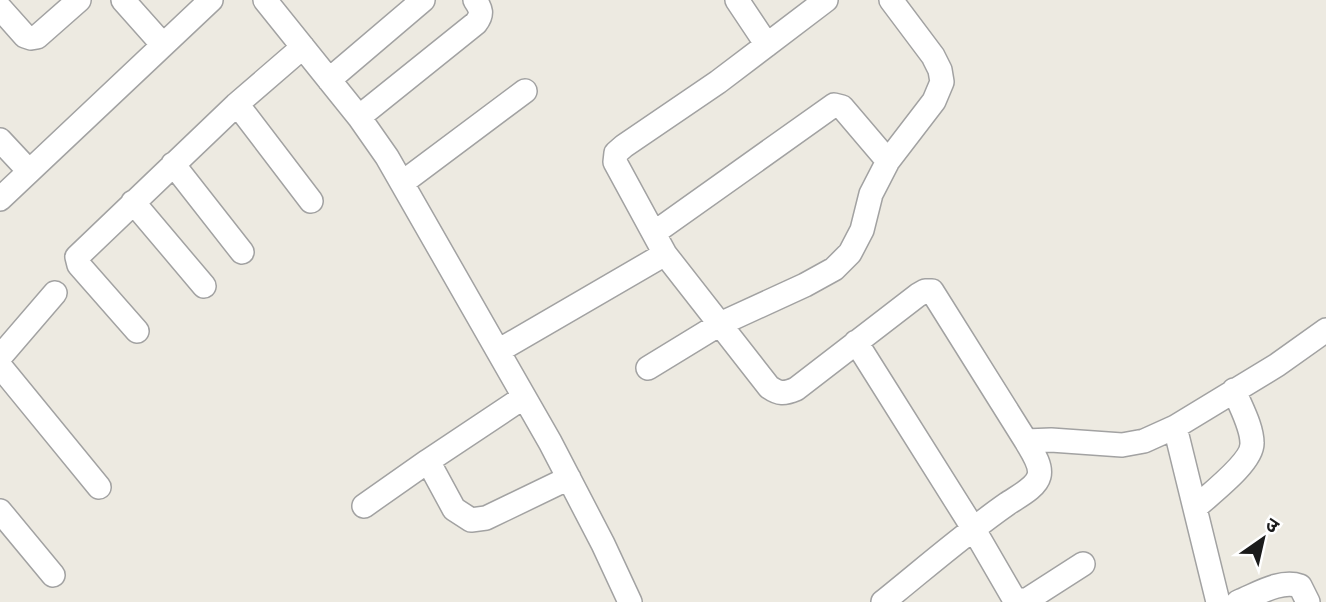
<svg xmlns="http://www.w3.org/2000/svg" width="1326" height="602" font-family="'DejaVu Sans','Noto Sans Devanagari',sans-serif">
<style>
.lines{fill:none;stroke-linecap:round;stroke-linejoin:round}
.minor-casing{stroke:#a2a2a2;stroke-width:26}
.minor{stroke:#fff;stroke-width:23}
</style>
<rect width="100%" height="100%" fill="#edeae1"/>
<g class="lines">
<g class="minor-casing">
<path id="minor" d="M123,0l40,45
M265,0l94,117 28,40 163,285 53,102 27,58
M737,0l30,45
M826,0l-108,82 -94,64 -8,7 -1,9 50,92 104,133c10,7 15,7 27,2l122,-94 7,-4h7l94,150c5,9 16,24 13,35 -3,12 -22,21 -32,28 -43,30 -83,65 -124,98
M0,8l25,28 6,2 6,-1 42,-37
M329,80l94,-80
M237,104l74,97
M359,117l117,-94c7,-9 5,-14 -1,-23
M0,140l29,31
M173,164l69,88
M402,183l123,-92
M0,199l211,-199
M133,202l71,84
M654,233l180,-128 8,2 6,7 40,47
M137,331l-58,-66 -2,-8 160,-153 66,-57
M856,342l117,186 40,69 5,3h9l56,-36
M498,351l167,-97
M0,357l55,-64
M0,366l99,121
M648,368l72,-44 85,-39 29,-16 16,-16 12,-23 9,-36 17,-33 46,-60 8,-19 -2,-12 -7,-14 -42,-56
M1175,427l43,175
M1026,441l25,-1 71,5 22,-4 31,-14 102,-62 49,-35
M428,461l26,48 17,11 15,-2 83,-40
M364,506l64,-45 96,-64
M1195,508c15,-14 58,-46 57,-65 0,-17 -12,-37 -18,-53
M0,511l53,64
M1238,602c18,-7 42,-23 62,-16l8,16"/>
</g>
<use href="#minor" class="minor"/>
</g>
<g transform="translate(1263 539) rotate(34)" stroke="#ffffff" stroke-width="5" paint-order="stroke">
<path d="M0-5L12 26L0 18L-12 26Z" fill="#1b1b1b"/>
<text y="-10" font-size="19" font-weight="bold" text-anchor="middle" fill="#1b1b1b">उ</text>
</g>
</svg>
